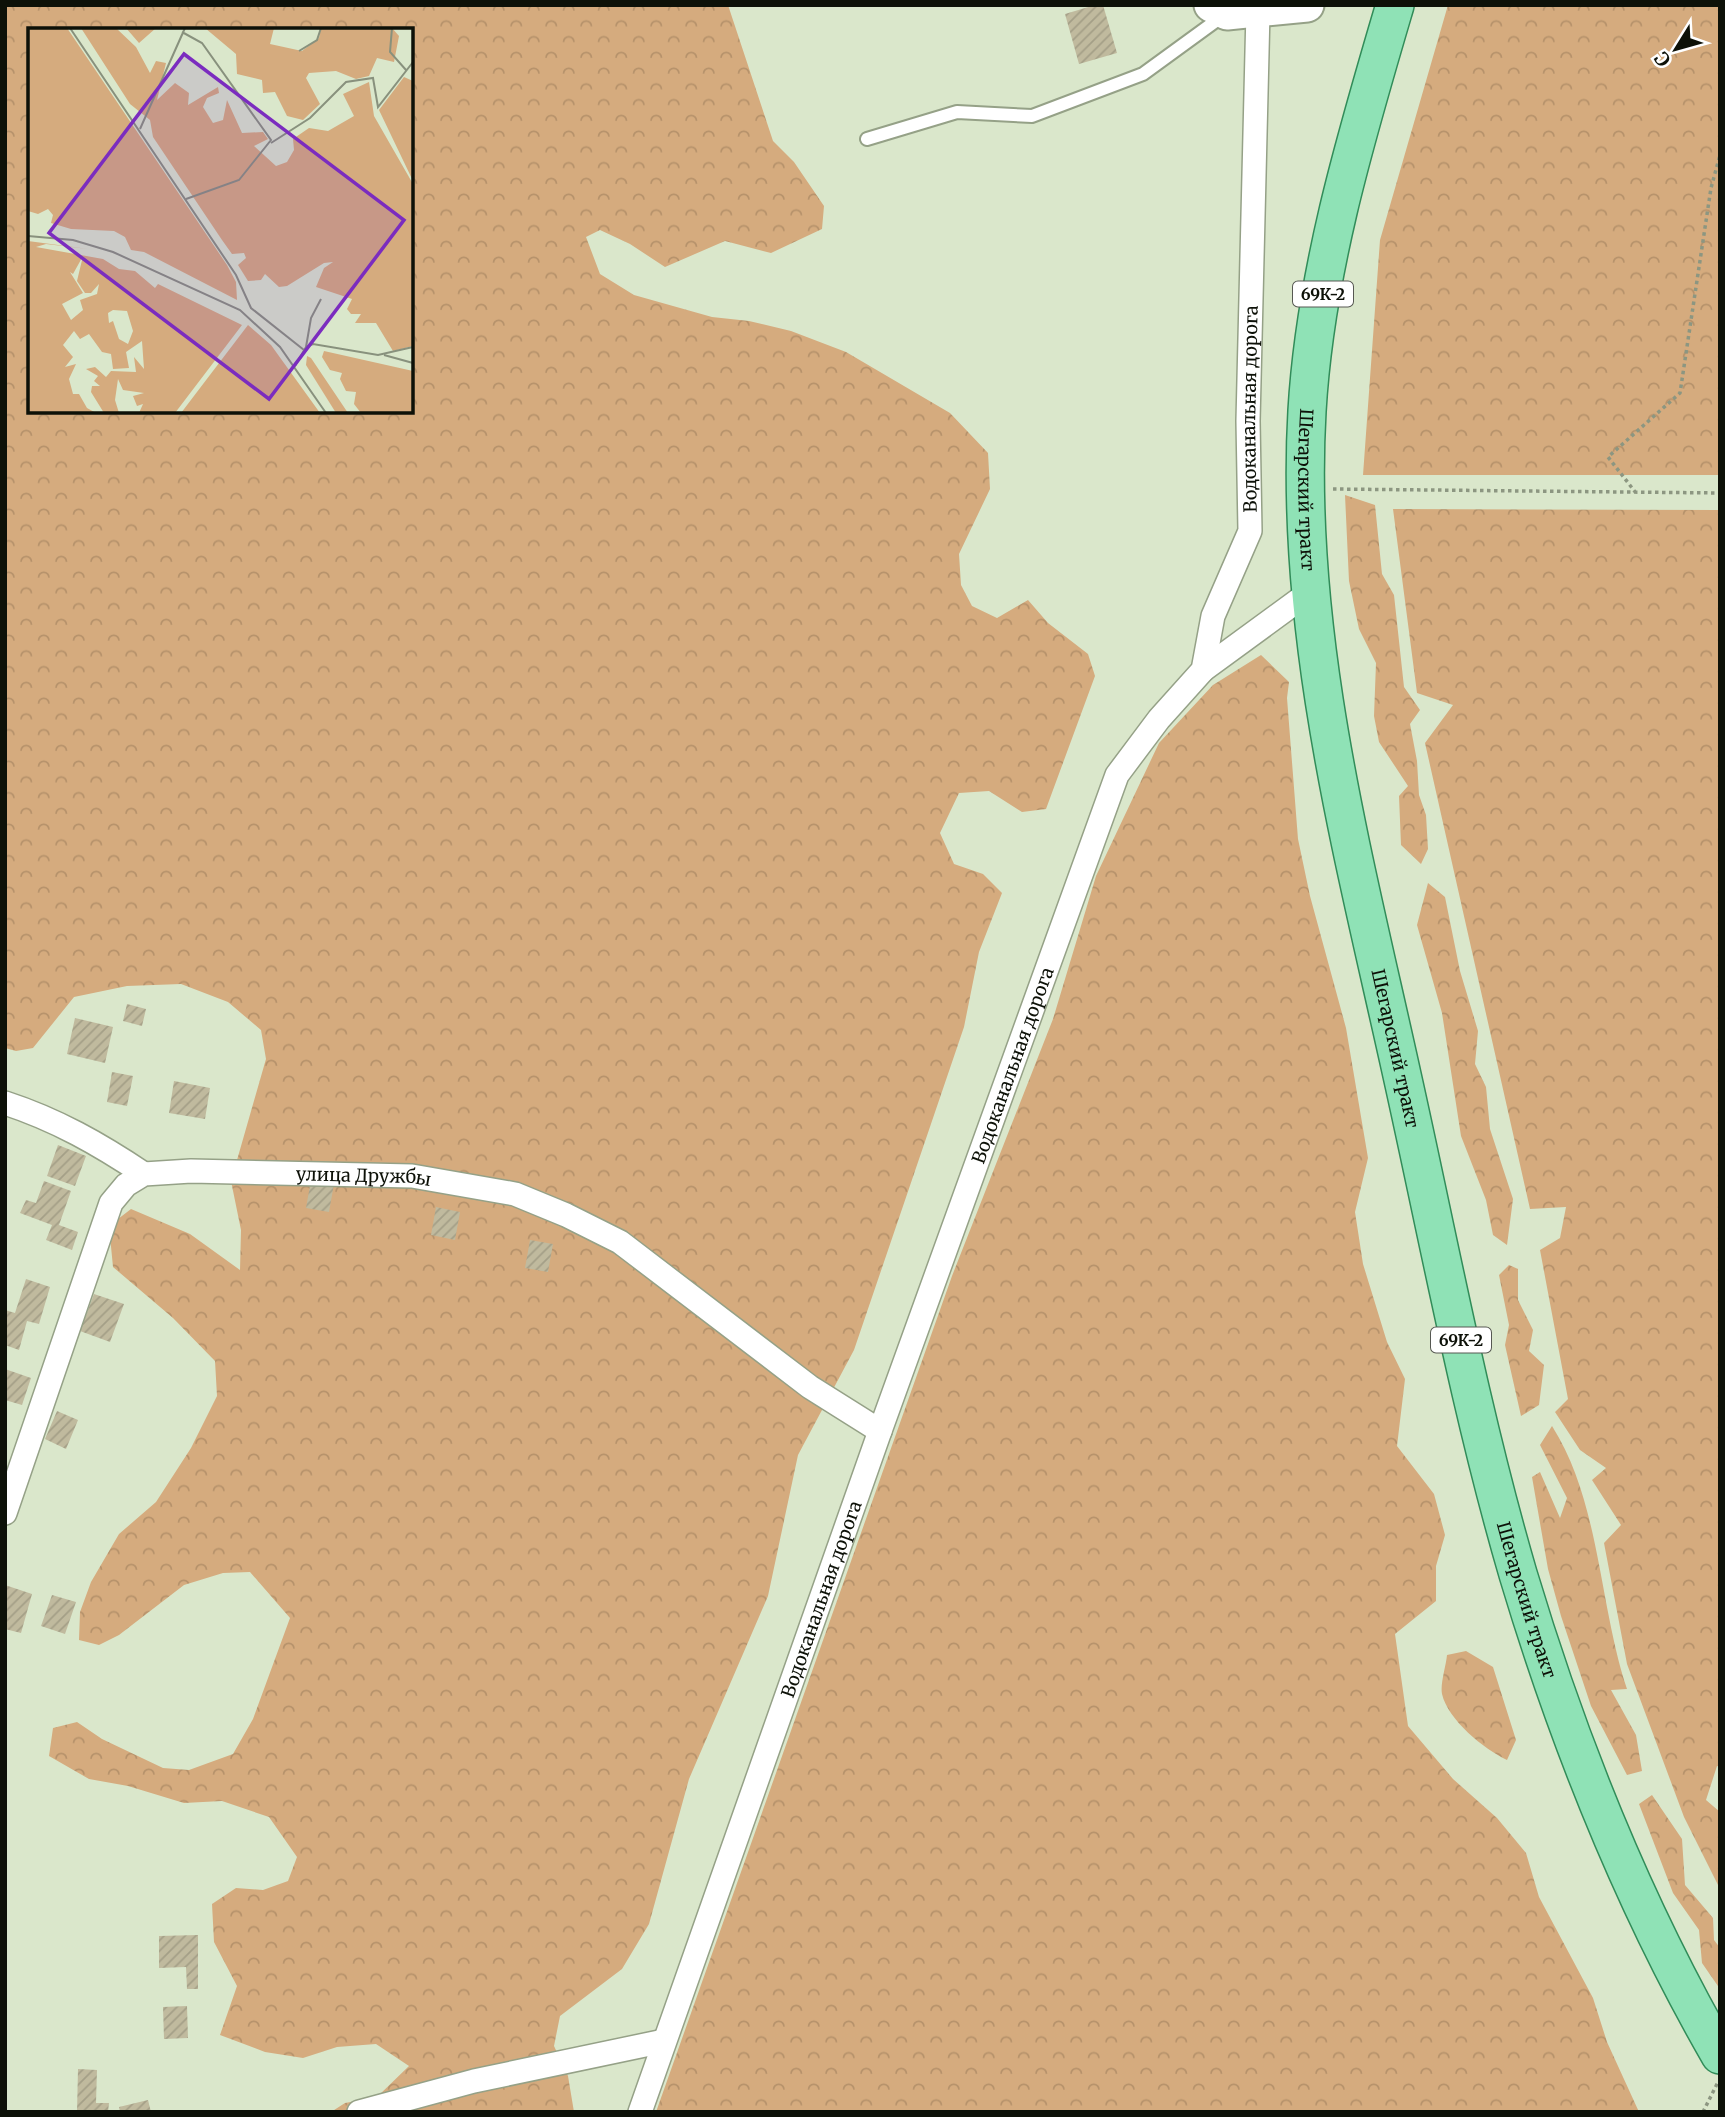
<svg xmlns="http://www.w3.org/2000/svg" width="1725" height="2117" font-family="Merriweather,serif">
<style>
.forest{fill:url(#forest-crowns);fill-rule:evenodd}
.building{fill:url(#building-hatch)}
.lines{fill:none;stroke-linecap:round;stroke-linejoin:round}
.lane-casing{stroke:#95a187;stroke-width:16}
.street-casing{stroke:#95a187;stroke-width:26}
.secondary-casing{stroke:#95a187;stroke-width:37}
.primary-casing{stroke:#318c59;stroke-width:40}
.path{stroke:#8c9681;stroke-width:3.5;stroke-dasharray:3.5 3.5;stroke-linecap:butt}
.lane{stroke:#fff;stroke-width:12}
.street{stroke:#fff;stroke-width:23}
.secondary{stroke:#fff;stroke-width:33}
.primary{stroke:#8fe2b6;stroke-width:37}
.labels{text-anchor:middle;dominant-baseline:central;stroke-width:5;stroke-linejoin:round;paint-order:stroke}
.shield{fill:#fff;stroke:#565852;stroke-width:2}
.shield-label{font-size:16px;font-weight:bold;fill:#0d1108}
.street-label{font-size:18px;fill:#0d1108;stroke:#fff}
.inset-road{fill:none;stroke:#88917d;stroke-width:2}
.view{fill:#7b2cbf;fill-opacity:0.15;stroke:#7b2cbf;stroke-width:3.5}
.inset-edge{fill:none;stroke:#0d1108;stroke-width:3.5}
</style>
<defs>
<pattern id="forest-crowns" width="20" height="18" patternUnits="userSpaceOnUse" patternTransform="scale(1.75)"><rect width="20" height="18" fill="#d5ab7e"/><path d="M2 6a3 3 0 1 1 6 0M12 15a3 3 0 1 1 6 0" fill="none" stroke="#b6926b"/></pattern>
<pattern id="building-hatch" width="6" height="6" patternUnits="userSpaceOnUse" patternTransform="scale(1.75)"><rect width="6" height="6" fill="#c0ba9e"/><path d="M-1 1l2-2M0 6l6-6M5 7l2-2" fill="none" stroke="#a49f87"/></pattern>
</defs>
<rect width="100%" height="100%" fill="#dae7cb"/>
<path class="forest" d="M5,5h723l45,136 21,21 30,44 -2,23 -51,24 -46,-12 -60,26 -35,-23 -30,-14 -14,7 14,37 34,21 78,22 37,4 42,10 55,21 104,61 38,40 2,36 -31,65 2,31 11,21 25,12 31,-18 20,23 40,31 7,22 -49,133 -24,3 -33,-21 -30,2 -19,40 14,31 29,10 19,19 -23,59 -15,75 -110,323 -56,105 -30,141 -79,183 -40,145 -27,45 -62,47 -6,30 14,30 6,36h-243l14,-9 32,-6 32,-31 -33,-22 -39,3 -34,11 -38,-6 -45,-17 17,-49 -23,-44 -2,-38 24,-16 27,2 25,-9 9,-24 -28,-40 -47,-16 -38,2 -56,-17 -39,-7 -40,-23 4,-28 24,-6 25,17 61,29 26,2 44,-16 20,-35 37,-101 -40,-46 -27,1 -39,12 -65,50 -20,10 -20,-5 1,-28 11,-30 28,-48 37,-32 35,-54 26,-52 -2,-35 -42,-43 -60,-51 -4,-41 22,-17 59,25 50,36 1,-40 -10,-49 35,-122 -5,-29 -33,-28 -47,-18 -54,2 -53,11 -41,51 -17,3 -11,-3zM30,30h381v381h-381z
M1448,5h272v470h-357l17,-235z
M1345,495l30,10 7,69 12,21 10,92 16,23 -10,14 7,37 2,34 7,20 2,34 -7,15 -20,-19 -2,-49 9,-10 -29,-44 -5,-26 2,-53 -17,-34 -10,-48z
M1393,509l327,1v1257l-3,-1 -11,34 14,12v77l-36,-72 -57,-153 -23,-121 17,-18 -29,-45 14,-12 -26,-18 -25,-38 13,-13 -28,-149 20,-12 6,-31 -36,2 -105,-466 28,-38 -36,-12z
M1261,655l28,27 -2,16 11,141 12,57 36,132 22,130 -13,54 8,52 24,78 18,37 -8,67 37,48 11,41 -9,31v35l-41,33 13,92 45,53 44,39 29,35 13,44 54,101 14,44 32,70h-983l296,-836 101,-257 43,-143 63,-133 54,-58z
M1428,883l17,14 15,74 18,60 -3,33 11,23 4,42 23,70 -6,46 -14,-10 -7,-35 -25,-64 -19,-123 -25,-88z
M1509,1265l9,4v31l15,30 -4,21 15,14 -5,40 -18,11 -16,-71 4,-20 -10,-50z
M1552,1426c48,75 47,179 75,263l-16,1 25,45 6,36 -15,4 -36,-69 -30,-90 -13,-47 -16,-92 8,-5 20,46 7,-20 -27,-53z
M1466,1651l27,16 23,73 -9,20c-23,-11 -59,-40 -65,-66 -2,-10 4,-28 5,-39z
M1652,1795l30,44 3,46 28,33 1,22 6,8v41l-18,-26 -3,-33 -26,-37 -34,-89z"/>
<path class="building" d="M1095,5h8l14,48 -38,11 -14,-50z
M127,1004l19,5 -4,17 -19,-5z
M75,1018l38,9 -8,36 -38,-9z
M112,1072l21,4 -6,30 -20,-4z
M174,1081l36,7 -5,31 -36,-6z
M58,1145l28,11 -11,30 -28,-10z
M311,1180l23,4 -5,28 -23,-4z
M44,1181l27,10 -12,34 19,7 -6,18 -26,-10 6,-15 -32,-12 6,-13 10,3z
M436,1207l24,5 -5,28 -24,-5z
M530,1240l23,4 -5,28 -23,-4z
M26,1279l24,8 -11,37 -12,-3 -8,29 -14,-5v-35l10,3z
M94,1294l30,10 -14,38 -30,-11z
M5,1369l26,9 -9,27 -17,-5z
M57,1411l21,9 -12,29 -21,-10z
M5,1585l27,9 -11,39 -16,-4z
M52,1595l24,7 -11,32 -24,-8z
M198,1935v54h-11l-1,-22 -27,1v-32z
M187,2006l1,32 -24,1 -1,-32z
M78,2069l19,1 -1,33h13l-1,9h-31z
M148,2100l3,12h-31l-1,-5z"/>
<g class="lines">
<g class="lane-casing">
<path id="lane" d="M867,139l90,-27 75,4 111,-42 81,-59"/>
</g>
<g class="street-casing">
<g id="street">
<path d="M1203,670l108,-79"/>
<path d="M5,1103c52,17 94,41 139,71"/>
<path id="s1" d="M5,1513l106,-310 15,-18 18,-11 47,-3 221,5 103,18 51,21 54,27 190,145 70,44"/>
<path d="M359,2112l115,-31 190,-40"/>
<path id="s2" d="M640,2112l240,-681 237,-656 42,-56 44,-49 10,-54 37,-85 -2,-110 10,-410"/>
</g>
</g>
<g class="secondary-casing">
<path id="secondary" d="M1211,5l16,8 80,-8"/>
</g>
<g class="primary-casing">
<g id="primary">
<path id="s3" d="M1395,5c-39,132 -80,268 -88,406 -13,225 47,446 95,664 37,166 68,335 116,499 50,167 115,330 202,481"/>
</g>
</g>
<path class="path" d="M1333,489l387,4
M1636,493l-28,-36 72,-64 31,-205 9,-33
M1703,2112l15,-30"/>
<use href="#lane" class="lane"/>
<use href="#street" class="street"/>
<use href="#secondary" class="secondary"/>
<use href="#primary" class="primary"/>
</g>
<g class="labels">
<g class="shield">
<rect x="1293" y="281.5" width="60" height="25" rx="5"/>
<rect x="1431" y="1327.5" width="60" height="25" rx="5"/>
</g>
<g class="shield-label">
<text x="1323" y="294">69К-2</text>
<text x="1461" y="1340">69К-2</text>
</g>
<g class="street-label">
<text stroke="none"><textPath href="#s2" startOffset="1825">Водоканальная дорога</textPath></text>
<text stroke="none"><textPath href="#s3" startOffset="495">Шегарский тракт</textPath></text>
<text stroke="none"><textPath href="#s3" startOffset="1062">Шегарский тракт</textPath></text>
<text stroke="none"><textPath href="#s2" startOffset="1111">Водоканальная дорога</textPath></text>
<text stroke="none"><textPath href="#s1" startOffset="592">улица Дружбы</textPath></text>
<text stroke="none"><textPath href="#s2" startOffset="544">Водоканальная дорога</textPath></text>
<text stroke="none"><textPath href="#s3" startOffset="1629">Шегарский тракт</textPath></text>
</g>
</g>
<g transform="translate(28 28)">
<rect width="385" height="385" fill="#dae7cb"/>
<path d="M0,0h39l160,237 9,17 1,18 -93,-48 -13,-2 -6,-13 -11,-6 -43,-2 -20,-6 2,-8 -5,-6 -10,5 -10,-3zM53,0h35l20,19 14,26 6,-12 10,2 -9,37 18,-17 14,10 -1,12 30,-18 1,6 -12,5 -4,9 10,16 10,-3 4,-20 15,33 21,-1 5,7 -14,7 22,20 11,-4 7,-12 -1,-11 16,-11 19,3 26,-15 -11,-22 26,-12 5,34 39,68v162l-20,5 -17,-28h-21l6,-9h-10l-4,-5 5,-10 -36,-12 8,-19 9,-6 -9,1 -37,23 -8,1 -14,-13 -4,6 -13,1 -10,-16 8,-7 -2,-5 -12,1 -10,-14 -69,-103 -3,-17 -20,-16zM98,0h30l-17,15zM177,0h69l-4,16 32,7 17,-13 2,-10h71l7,8 -5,26 -17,-4 -8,18 -13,3 -20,-8 -27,2 -3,5 14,26 -17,16 -16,-4 -12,-24 -12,1 -1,-13 -25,-6 -1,-20zM376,49l9,4v100l-34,-71zM0,213l60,8 -42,-5 -10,3 67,12 16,10 16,2 20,17 3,-4 84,41 -67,88h-36l4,-9 -6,2 -4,-10 11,-3 -21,-3 -5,-11 -3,21 4,13h-15l-13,-21 1,-6h8l-6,-5 4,-5 -12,-7 9,-2 11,10 5,-6 25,1 -2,-15 10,12 -2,-28 -16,11 3,16 -16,1 -2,-15 -9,-2 -13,-18 -9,5 -6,-8 -11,14 10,12 -8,10 11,-3 -7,15 4,15h6l8,14 9,5h-68zM55,228l-6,25 8,12h6l8,-9 -2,10 -17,6 3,10 -12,10 -9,-16 21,-11 -13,-21 3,2zM85,282l14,1 6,20 -5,13 -9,-5 -6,-18 -4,2 -1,-10zM220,297l23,20 49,68h-139zM296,323l89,20v42h-52l-7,-9 2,-12 -10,-1 -6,-12 2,-6 -12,-3 -8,-13zM279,328l4,2 37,55h-12l-30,-48z" fill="#d5ab7e" fill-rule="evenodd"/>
<path class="inset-road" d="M42,0l166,247 15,33 53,42M364,0l-2,24 16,18M154,4l20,11 69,97 -32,40 -53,19M271,23l18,-11 4,-12M112,101l45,-101M243,115l39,-25 36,-36 27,-4 5,29 35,-45M0,208l45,4 40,12 127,58 40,37 46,66M278,319l5,-29 10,-19M356,327l29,8M267,338l11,-19 7,-3 65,11 35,-8"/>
<path class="view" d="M156,26l220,166 -135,179 -220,-166z"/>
<rect width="385" height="385" class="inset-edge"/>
</g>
<rect width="1725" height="2117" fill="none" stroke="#0d1108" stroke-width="14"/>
<g transform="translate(1676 49) rotate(233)" stroke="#ffffff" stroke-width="5" paint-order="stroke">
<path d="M0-5L12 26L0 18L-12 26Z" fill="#0d1108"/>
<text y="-10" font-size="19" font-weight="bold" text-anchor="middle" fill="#0d1108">С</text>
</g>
</svg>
